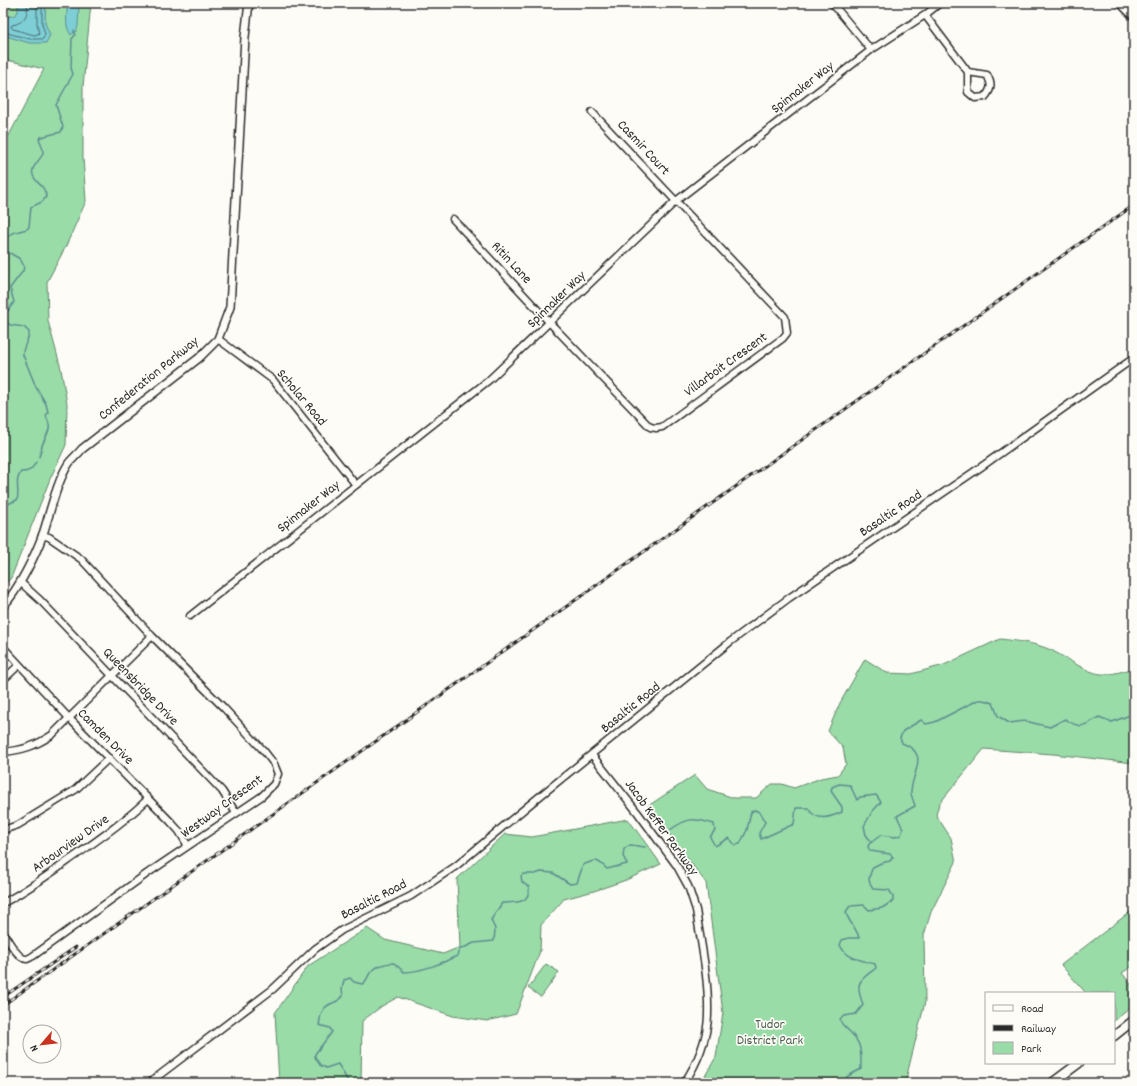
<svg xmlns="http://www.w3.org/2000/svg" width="1137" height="1086" font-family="Dekko,sans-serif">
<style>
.green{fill:#99dca7;stroke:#628469}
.water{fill:#7dced5;stroke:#5c8d91}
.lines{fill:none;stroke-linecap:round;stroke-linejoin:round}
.shore{stroke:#4c6c6f;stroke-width:1}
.stream{stroke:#5c8d91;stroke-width:1.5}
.minor-casing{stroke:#2b2b2b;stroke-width:9}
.tertiary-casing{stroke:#2b2b2b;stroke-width:10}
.secondary-casing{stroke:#2b2b2b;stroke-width:11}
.minor{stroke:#fdfcf7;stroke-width:6}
.tertiary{stroke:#fdfcf7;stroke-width:7}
.secondary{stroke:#fdfcf7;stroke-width:8}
.rail-casing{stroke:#2b2b2b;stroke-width:3}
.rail{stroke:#fdfcf7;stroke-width:1.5;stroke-dasharray:4.5;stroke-linecap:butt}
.labels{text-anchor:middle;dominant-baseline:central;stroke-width:3.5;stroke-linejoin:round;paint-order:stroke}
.street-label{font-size:14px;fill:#2b2b2b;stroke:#fdfcf7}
.park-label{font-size:14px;fill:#4c6050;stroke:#fdfcf7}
</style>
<rect width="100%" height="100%" fill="#fdfcf7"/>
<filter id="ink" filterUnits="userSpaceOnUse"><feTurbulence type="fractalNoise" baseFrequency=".025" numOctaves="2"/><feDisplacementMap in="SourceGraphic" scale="8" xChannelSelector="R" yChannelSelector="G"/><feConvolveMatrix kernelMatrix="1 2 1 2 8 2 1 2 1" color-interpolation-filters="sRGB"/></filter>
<g filter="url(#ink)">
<path class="green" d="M3,3h88l-8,84v71l3,43 -20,45 -19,36 1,39 13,48 6,35 -1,41 -16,34 -39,99 -8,8v-443h2l39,-74 -41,-10z
M1000,639c18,2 35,4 51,11 14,7 36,23 50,24 11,1 23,-3 33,-6v95l-81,-9 -69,-5 -45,55 -3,11 15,23 5,24 -25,50 -7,23 1,67 -20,81h-204l15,-26 7,-44 -17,-130 -58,-77 47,-31 12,14 27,9h22l16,-14h10l12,4 27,-10 17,-3 8,-11 -3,-16 -15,-17 12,-28 25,-44 22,14 24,1 33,-9z
M628,819l33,45 -35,16 -32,11 -30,8 -23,26 -1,26 -24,63 -29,7 -34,-5 -55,-19 -16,9 -20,15 -1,62h-82l-4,-70 33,-47 59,-38 18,12 58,14 17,-7 -3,-68 48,-45 27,3z
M1130,912l4,4v49l-12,8 12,15v17l-20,16v-28h-28l-25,-28z
M546,964l13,8 -18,25 -13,-9z"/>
<path class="water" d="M16,3h30l-1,20 5,12 -4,8h-17l-26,-8v-18l10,-1 5,-4v-7z
M68,3h11v2l-1,21 -2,6h-2l-3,3c-7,-9 -4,-22 -3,-32z"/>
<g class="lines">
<path class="shore" d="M27,3c2,12 -3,20 -15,22l-1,2 2,2 21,6 4,-1 1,-1 -2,-9v-21
M3,32l27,7h13l2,-5 -3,-10v-21"/>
<path class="stream" d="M3,240l9,-7 15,-4 2,-2 2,-20 11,-5 4,-5c0,-11 -10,-13 -13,-22 -3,-9 9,-15 10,-23 0,-4 -2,-9 -4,-13l2,-2 20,-5 2,-5 -7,-22 17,-31 -2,-6 1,-29 3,-4 -1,-5
M3,249l17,10 4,7 -1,5 -13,17 4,14 -8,12v7l4,4 14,2 5,5c0,9 -7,15 -6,23l13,32 10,17 2,8 -2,4c6,14 3,13 -2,25 -3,5 -3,11 -5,16
M3,506l14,-6c3,-10 -3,-19 4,-28 9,0 11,-3 15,-10
M670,830c18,-13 23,-12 44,-6l1,6 -5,7 5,9 14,-8 6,7 5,-1 7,-14 4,-18 4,-2 4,2 6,10 -6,11 2,6 33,-15 2,-16h12c8,14 21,10 34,4v-5l-11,-16 1,-4 7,-3 11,1 7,15 3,-3 16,-2 5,7 -9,10 -8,14 2,9 5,6
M349,1083l-11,-19 -12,4 -6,-3 -5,-8v-3l17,-22 -2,-4 -11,-3c1,-4 1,-9 3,-13 4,-10 16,-8 21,-16l-1,-7 2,-9 6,-2 4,4 8,2c5,-2 5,-7 8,-11 6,-7 15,-10 24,-10l10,9c16,0 39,-9 53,-16l2,-6 15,-7 20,-2 1,-12 -4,-9 11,-17c13,-1 28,2 27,-16l-7,-5 -1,-6 2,-2h12l6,-2 12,1 17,11 7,-1 6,-18c13,-6 14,-6 24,4l20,-5 -4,-8 1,-7 6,-4 15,2
M842,1083l6,-7 13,-7c0,-17 1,-26 -12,-38 -5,-5 -8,-6 -9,-12l4,-3 12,-2 7,-9c-8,-23 -5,-23 13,-37l-1,-4c-13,-4 -29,-5 -35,-19l2,-5 7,-2h10c-2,-10 -11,-16 -13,-26l4,-6 14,-1 5,5 13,-2 11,-7v-5l-4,-6 -16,-1c-6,-8 -4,-13 0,-22l8,-4 9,-2 3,-4 -3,-3 -20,-3 -2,-4 1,-3 12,-9 14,2 6,-2 2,-6 -6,-13 18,-10c-1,-5 -5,-11 -4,-15 2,-21 19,-37 -9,-48l-2,-5 3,-7 18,-11 5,4 9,-2 43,-22h5l10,3 5,13 11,7 16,-2 25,6 15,-8c16,11 19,7 34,-2l13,5 18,-7 4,1"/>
<g class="minor-casing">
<path id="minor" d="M832,3l39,47
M925,15l43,57v20l7,6 10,-1c7,-8 7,-13 2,-22l-19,-3
M453,219l97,104 100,104 6,1 6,-1 121,-89 4,-5 -2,-16 -193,-205
M218,339l55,41 83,105
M20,582l20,18 182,191 14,22
M190,616l299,-236 187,-179 195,-151 54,-35 15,-12
M3,647l66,71 101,103 9,10 9,15
M3,680l16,-15
M3,752c21,-2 32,-6 49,-17l100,-99
M592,755l46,58 39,53 11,20 8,24c5,34 13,70 12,104 0,24 -11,50 -24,69
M3,830l15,-5 57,-35 34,-32
M3,903c23,-12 44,-27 65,-42 28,-20 55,-38 80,-62
M3,932c4,7 16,28 24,27 3,-1 4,-2 6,-3l115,-83 114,-77 12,-12 4,-10 -4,-10 -10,-13 -41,-44 -71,-71 -71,-77 -32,-22 -7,-2
M149,1083l124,-94 42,-40 27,-19 69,-34 45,-30 73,-61 201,-163 59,-44 192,-131 153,-109"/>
</g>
<g class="tertiary-casing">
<path id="tertiary" d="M3,606c15,-15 33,-52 40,-72 7,-21 14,-53 26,-71 4,-5 9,-9 13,-14l117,-91 19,-19 12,-32 15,-270 4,-34"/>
</g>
<g class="secondary-casing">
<path id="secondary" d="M1121,3l13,13
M1114,1036l20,-16
M1052,1083l27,-20"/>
</g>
<use href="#minor" class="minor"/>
<use href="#tertiary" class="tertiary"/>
<use href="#secondary" class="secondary"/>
<g class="rail-casing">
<path id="rail" d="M3,997l73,-50
M3,1005l1131,-800"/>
</g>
<use href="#rail" class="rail"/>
</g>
</g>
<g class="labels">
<g class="street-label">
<text transform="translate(803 88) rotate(-38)">Spinnaker Way</text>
<text transform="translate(643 148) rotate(47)">Casmir Court</text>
<text transform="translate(511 263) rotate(47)">Ritin Lane</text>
<text transform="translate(557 300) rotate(-44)">Spinnaker Way</text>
<text transform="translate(726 365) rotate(-36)">Villarboit Crescent</text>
<text transform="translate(149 379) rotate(-39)">Confederation Parkway</text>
<text transform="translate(301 398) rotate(50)">Scholar Road</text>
<text transform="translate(309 507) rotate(-38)">Spinnaker Way</text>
<text transform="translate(891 514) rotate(-34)">Basaltic Road</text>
<text transform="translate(140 687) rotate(46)">Queensbridge Drive</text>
<text transform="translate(631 708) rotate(-39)">Basaltic Road</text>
<text transform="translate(105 737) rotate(45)">Camden Drive</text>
<text transform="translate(222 807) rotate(-36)">Westway Crescent</text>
<text transform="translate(661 828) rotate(54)">Jacob Keffer Parkway</text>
<text transform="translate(71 844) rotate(-35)">Arbourview Drive</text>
<text transform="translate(374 900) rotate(-27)">Basaltic Road</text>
</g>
<g class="park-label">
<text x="770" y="1025">Tudor<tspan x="770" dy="16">District Park</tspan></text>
</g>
</g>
<rect width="1137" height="1086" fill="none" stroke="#fdfcf7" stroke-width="16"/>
<rect x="8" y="8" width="1121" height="1070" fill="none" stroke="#2b2b2b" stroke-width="1.5" filter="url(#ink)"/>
<rect x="985" y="992" width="130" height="72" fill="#fdfcf7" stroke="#a9a8a5"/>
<rect x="993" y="1005" width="20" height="6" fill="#fdfcf7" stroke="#a9a8a5"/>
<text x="1021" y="1012" font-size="12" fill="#2b2b2b">Road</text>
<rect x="993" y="1025" width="20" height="6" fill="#2b2b2b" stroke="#a9a8a5"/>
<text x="1021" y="1032" font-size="12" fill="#2b2b2b">Railway</text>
<rect x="993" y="1042" width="20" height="12" fill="#99dca7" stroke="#a9a8a5"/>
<text x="1021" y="1052" font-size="12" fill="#2b2b2b">Park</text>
<g transform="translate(42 1044) rotate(242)"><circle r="19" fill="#fdfcf7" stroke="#a9a8a5"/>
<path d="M0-3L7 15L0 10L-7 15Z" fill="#c8321e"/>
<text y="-6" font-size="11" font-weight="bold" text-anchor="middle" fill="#2b2b2b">N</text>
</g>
</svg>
